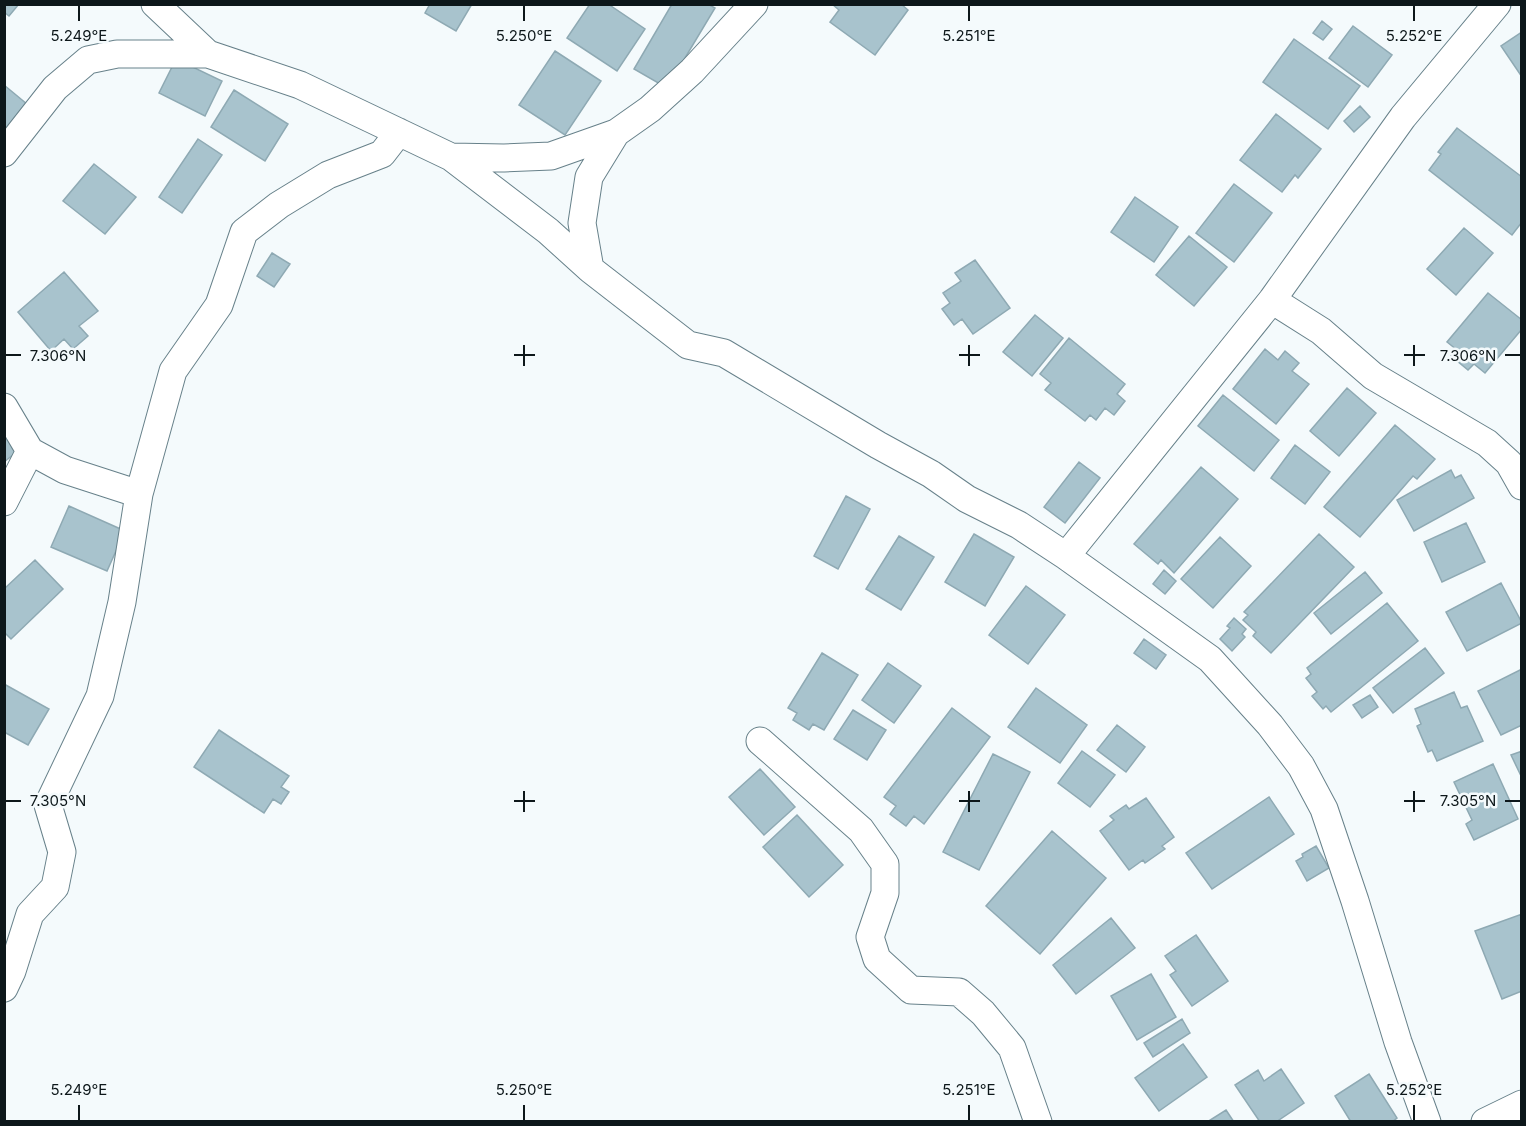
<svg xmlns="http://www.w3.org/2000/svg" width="1526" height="1126" font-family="Inter,sans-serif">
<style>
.building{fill:#a8c3cd;stroke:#8ea9b3;stroke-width:1.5}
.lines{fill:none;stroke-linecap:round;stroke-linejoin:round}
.street-casing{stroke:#67818a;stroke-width:29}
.street{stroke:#fff;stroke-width:27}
.ticks{fill:none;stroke:#0d171a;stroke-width:2}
.ticks-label{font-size:15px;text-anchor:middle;fill:#0d171a;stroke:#f4fafc;stroke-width:5;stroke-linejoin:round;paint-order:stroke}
</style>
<rect width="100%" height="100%" fill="#f4fafc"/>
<path class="building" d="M4,4h15l-10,12 -5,-4z
M430,4h42l-16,27 -31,-18z
M590,4h18l37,25 -28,42 -50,-33z
M672,4h36l7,4 -48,80 -33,-19z
M832,4h69l7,6 -33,45 -45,-33 9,-12z
M1322,21l10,8 -9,11 -10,-7z
M1353,26l39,29 -24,32 -39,-29z
M1522,32v45l-21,-31z
M1294,39l66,47 -32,43 -65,-47z
M555,51l46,30 -36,54 -46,-30z
M176,59l46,22 -17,35 -46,-23z
M4,85l29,24 -29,33z
M234,90l54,34 -23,37 -54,-34z
M1360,106l10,11 -16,15 -10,-11z
M1276,114l45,35 -23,29 -3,-3 -13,17 -42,-32z
M1457,128l65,49v45l-10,13 -83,-65 12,-16 -3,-2z
M198,139l24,16 -40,58 -23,-16z
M94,164l42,33 -31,37 -42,-33z
M1234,184l38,29 -38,49 -38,-29z
M1135,197l43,30 -24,35 -43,-30z
M1464,228l29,25 -37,42 -29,-26z
M1189,236l38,31 -33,39 -38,-31z
M272,253l18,11 -16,23 -17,-11z
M975,260l35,48 -37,26 -11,-15 -8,6 -12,-16 8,-6 -7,-10 18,-12 -6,-8z
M64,272l34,39 -19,15 9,10 -15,13 -9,-10 -13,12 -33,-39z
M1488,293l34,27v9l-37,44 -11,-9 -6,6 -17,-14 6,-6 -10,-8z
M1035,315l28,23 -31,38 -29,-24z
M1069,338l56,46 -8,10 8,7 -11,14 -9,-7 -9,12 -6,-5 -5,6 -40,-31 6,-7 -11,-9z
M1265,349l13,11 7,-9 14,12 -7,8 17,13 -33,40 -43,-35z
M1347,388l29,25 -37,43 -29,-25z
M1223,395l56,45 -25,31 -56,-45z
M1395,425l40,34 -18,20 -4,-3 -53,61 -36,-30z
M4,436l14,15 -14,11z
M1295,445l35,27 -25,32 -34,-26z
M1079,462l21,16 -35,45 -21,-16z
M1201,467l37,32 -64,74 -13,-13 -3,4 -24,-20z
M1451,470l4,8 6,-3 13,23 -60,33 -17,-31z
M846,496l24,13 -32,60 -24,-13z
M69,506l56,25 -18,40 -56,-24z
M1466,523l19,39 -43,20 -18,-40z
M974,534l40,23 -29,49 -40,-24z
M1319,534l35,33 -83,86 -18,-17 3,-4 -13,-12 5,-5 -4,-3z
M899,536l35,21 -33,53 -35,-21z
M1220,537l31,29 -38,42 -32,-29z
M35,560l28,29 -52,50 -7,-7v-43z
M1164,570l12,11 -11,13 -12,-10z
M1365,572l17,21 -51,41 -17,-21z
M1501,583l21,40 -55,28 -21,-39z
M1026,586l39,29 -37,49 -39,-29z
M1387,603l31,38 -87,71 -5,-6 -3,3 -11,-13 5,-4 -11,-14 5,-4 -4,-6z
M1234,618l12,11 -4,5 3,3 -13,14 -12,-12 10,-11 -3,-2z
M1144,639l22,16 -10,14 -22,-16z
M1425,648l19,25 -51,40 -20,-25z
M822,653l36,22 -34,55 -11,-6 -4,6 -16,-10 4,-7 -9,-5z
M888,663l33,23 -27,37 -32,-23z
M1522,669v56l-21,10 -23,-44z
M4,684l45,25 -21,36 -24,-13z
M1036,688l51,37 -27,38 -52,-36z
M1454,692l7,16 6,-2 16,35 -46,20 -5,-11 -4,2 -11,-26 4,-2 -6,-15z
M1370,695l8,12 -16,11 -9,-13z
M952,708l38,29 -66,87 -10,-8 -8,10 -16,-12 6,-8 -12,-9z
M853,710l33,20 -19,30 -33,-21z
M1117,725l28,22 -19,25 -29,-22z
M219,730l70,46 -8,11 8,5 -8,12 -8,-5 -9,14 -70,-46z
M1082,751l33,24 -25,32 -32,-24z
M1522,751v27l-11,-23z
M993,754l37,18 -51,98 -36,-18z
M1493,764l25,55 -44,21 -8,-16 6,-4 -18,-38z
M760,769l35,38 -31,28 -35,-38z
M1269,797l25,37 -82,55 -26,-36z
M1146,798l28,39 -12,9 3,3 -20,14 -2,-3 -14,10 -29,-39 14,-11 -4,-4 16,-11 3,4z
M797,815l46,50 -34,32 -46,-50z
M1052,831l54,47 -66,76 -54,-48z
M1316,846l13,22 -22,13 -11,-20 7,-4 -1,-3z
M1522,914v77l-20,8 -27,-68z
M1111,918l24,30 -59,46 -23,-29z
M1196,935l32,46 -36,25 -22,-31 6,-4 -11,-15z
M1151,974l25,43 -39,23 -26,-44z
M1182,1019l8,14 -37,24 -9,-14z
M1183,1044l24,33 -48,34 -24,-33z
M1281,1069l23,34 -28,19h-16l-25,-37 23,-15 6,11z
M1369,1074l28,44 -5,4h-41l-16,-26z
M1226,1110l8,12h-27z"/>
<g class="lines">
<g class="street-casing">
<path id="street" d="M155,4l53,50
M4,153l51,-65 33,-28 29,-6h91l92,31 151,72 97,74 42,38 98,76 36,8 154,92 53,29 36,25 52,26 47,31 144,103 60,66 31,41 23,43 31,92 43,141 29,80
M451,157l53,1 47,-2 65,-23 34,-24 42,-38 62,-67
M590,269l-8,-46 7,-46 27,-44
M1272,300l49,31 52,45 114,67 22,20 13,23
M4,407l26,44 35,19 74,24
M4,502l26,-51
M1066,556l206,-256 131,-183 94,-113
M760,741l101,89 24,34v29l-15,44 7,22 34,31 48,2 24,21 29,35 26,74
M4,988l8,-17 18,-57 25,-27 7,-35 -14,-47 52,-109 22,-94 17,-108 34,-123 46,-66 25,-73 35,-27 49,-30 54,-21 17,-22
M1485,1122l37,-18"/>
</g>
<use href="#street" class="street"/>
</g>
<path class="ticks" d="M79,6v15M524,6v15M969,6v15M1414,6v15M524,345v21M969,345v21M1414,345v21M6,355h15M514,355h21M959,355h21M1404,355h21M1505,355h15M524,791v21M969,791v21M1414,791v21M6,801h15M514,801h21M959,801h21M1404,801h21M1505,801h15M79,1105v15M524,1105v15M969,1105v15M1414,1105v15"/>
<g class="ticks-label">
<text x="79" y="41">5.249°E</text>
<text x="524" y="41">5.250°E</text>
<text x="969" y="41">5.251°E</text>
<text x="1414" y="41">5.252°E</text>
<text x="58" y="361">7.306°N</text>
<text x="1468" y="361">7.306°N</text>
<text x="58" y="806">7.305°N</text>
<text x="1468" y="806">7.305°N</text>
<text x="79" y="1095">5.249°E</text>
<text x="524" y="1095">5.250°E</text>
<text x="969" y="1095">5.251°E</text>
<text x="1414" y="1095">5.252°E</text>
</g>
<rect width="1526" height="1126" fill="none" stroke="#0d171a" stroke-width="12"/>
</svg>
